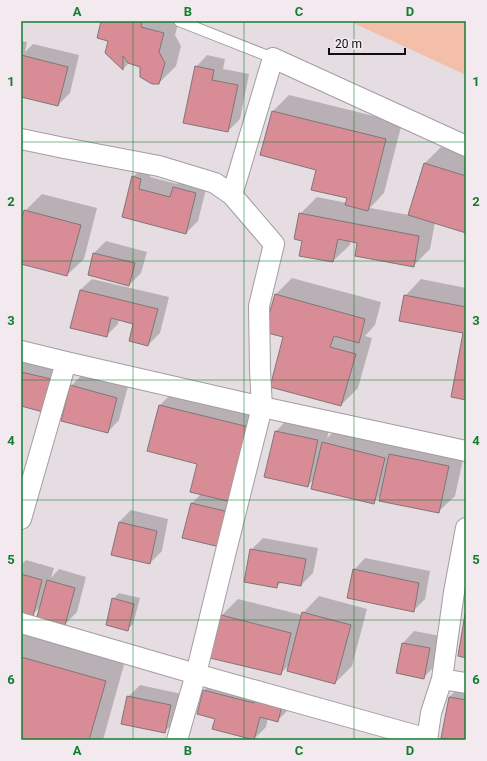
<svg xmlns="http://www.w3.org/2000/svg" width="487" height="761" font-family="Roboto,sans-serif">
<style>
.green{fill:#f3bfa8}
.shadow{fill:#0003}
.building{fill:#d88c95;stroke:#807677}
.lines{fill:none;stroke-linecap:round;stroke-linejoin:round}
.lane-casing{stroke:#a49ca2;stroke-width:12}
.street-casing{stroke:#a49ca2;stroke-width:22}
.lane{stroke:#fff;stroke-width:10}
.street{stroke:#fff;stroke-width:20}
.grid{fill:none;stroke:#137d31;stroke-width:1;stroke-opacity:0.55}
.neatline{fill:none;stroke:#137d31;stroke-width:1.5}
.grid-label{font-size:13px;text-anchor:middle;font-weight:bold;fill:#137d31}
</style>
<rect width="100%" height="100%" fill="#e6dde3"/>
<path class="green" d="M349,21h117v54z"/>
<path class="shadow" d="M102,21h77l-4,14 6,11 -5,20 -17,17 -18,-17 -11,-4 -7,7 -17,-17 4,-12z
M21,41l6,1 -2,10 8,-8 46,11 -9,38 -12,12 -37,-9z
M207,55l18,4 -2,10 26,5 -9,45 -12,12 -32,-64z
M289,95l113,28 -18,70 -14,15 39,7 15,-51 17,-17 25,8v77l-31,-10 -5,27 -17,17 -55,-24 -8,-2v5l-17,16 -30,-21 -3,-26 17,-17 30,6 1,-5 -31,-29 -44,-58z
M145,165l7,2 -2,10 27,7 8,-8 23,5 -10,40 -12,12 -63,-16 10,-40z
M42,194l55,14 -13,51 -17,16 -46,-12v-37l4,-15z
M106,241l41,11 -6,21 -12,12 -35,-32z
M292,278l89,24 -6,23 -10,11 7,2 -14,50 -17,17 -56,-69 -9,-42z
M92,279l77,18 -9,36 -12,12 -13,-22 -16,-4 -1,5 -12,12 -26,-46z
M421,279l45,9v111l-1,-67 -60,-36z
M21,357l41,10 -7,32 -34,6z
M83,374l45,12 -9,34 -11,12 -37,-46z
M176,389l89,21 -33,124 -49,3 9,-34 9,-9 -3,-31 -38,-58z
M288,419l42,9 -3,10 12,-12 126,24 -10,46 -17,16 -57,-17 -8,8 -59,-24 -6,7 -42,-10 10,-45z
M131,510l37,9 -6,32 -12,12 -31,-41z
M263,538l55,10 -5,25 -12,12 -19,-3 -6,5 -25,-37z
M365,558l65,13 -5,28 -12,12 -59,-41z
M26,560l28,8 -3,10 8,-9 27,8 -9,35 -12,12 -24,-18 -9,9 -11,-3v-47z
M119,593l21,5 -7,26 -6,6 -14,-31z
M319,596l48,13 -15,57 -17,17 -46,-18 -9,9 -59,-58 17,-17 64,16 1,-2z
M414,631l27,5 -6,30 -12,12 -26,-6 6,-29z
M21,632l104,29 -22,79h-82z
M216,678l73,31 -12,12 -9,-3 -2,9 -12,12 -50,-49z
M466,681v59h-7l-10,-43z
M140,685l42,9 -5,26 -12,11 -37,-34z"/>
<path class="building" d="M101,21h41l-1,6 23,6 -5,19 6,11 -6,21h-7l-12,-7v-10l-12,-4 -5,-7v14l-18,-17 3,-12 -11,-3z
M21,55l47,12 -10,39 -37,-9z
M195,66l19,4 -2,10 26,5 -10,47 -45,-9z
M272,111l114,28 -18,72 -23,-6 2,-7 -36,-8 5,-20 -56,-15z
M424,163l42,13v57l-58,-18z
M132,176l9,3 -2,10 31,8 3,-10 23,6 -10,41 -64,-17z
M24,210l57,15 -14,51 -46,-12v-42z
M299,213l120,23 -5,31 -59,-11 2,-13 -19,-4 -5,23 -34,-6 3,-15 -8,-2z
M93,253l42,10 -6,23 -41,-11z
M80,290l78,19 -10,37 -19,-5 4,-17 -22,-6 -4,19 -37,-9z
M275,294l90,25 -6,24 -25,-7 -4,11 26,7 -15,52 -71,-19 13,-50 -19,-5z
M404,295l62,12v93l-15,-3 12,-64 -64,-12z
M21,372l30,7 -8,33 -22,-6z
M70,385l47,13 -9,35 -47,-12z
M159,405l90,22 -18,75 -41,-10 7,-28 -50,-13z
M275,431l43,9 -10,47 -44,-10z
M322,442l63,16 -11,46 -63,-15z
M389,454l60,12 -10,47 -60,-12z
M191,503l38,9 -9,35 -38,-9z
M119,522l38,9 -7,33 -39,-9z
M250,549l56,10 -5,27 -23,-4 -1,6 -33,-6z
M353,569l66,14 -5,29 -67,-14z
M21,574l21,6 -9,36 -12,-3z
M47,580l28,8 -10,37 -28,-8z
M112,598l22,6 -6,27 -22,-6z
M302,612l49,13 -16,59 -48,-13z
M465,614h1v44l-8,-2z
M221,615l70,18 -10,42 -71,-17z
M402,643l28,5 -6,31 -28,-6z
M21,657l85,24 -17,59h-68z
M203,690l51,13 2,-6 26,8 -4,17 -18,-5 -6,23 -42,-11 3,-10 -18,-5z
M127,696l44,9 -6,28 -44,-9z
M449,697l17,3v40h-12l-13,-2z"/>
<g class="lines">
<g class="lane-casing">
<path id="lane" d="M179,21l94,37"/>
</g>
<g class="street-casing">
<path id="street" d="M21,139l43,9 95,18 56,17 17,12
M21,351l45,11 196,45 204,44
M21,519l45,-157
M21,623l175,51 232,65
M442,679l24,4
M177,740l19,-66 31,-127 35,-140 -2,-37 -1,-64 15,-62 -42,-49 41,-137 193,88
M427,740l4,-27 11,-34 12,-87 12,-64"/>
</g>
<use href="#lane" class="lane"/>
<use href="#street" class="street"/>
</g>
<path class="grid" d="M133,21v719M244,21v719M354,21v719M21,142h445M21,261h445M21,380h445M21,500h445M21,620h445"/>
<rect width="487" height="761" fill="none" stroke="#f3eaf0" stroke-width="44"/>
<path d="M329 48v6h76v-6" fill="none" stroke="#110e10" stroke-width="2"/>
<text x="335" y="48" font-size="12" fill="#110e10" stroke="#f3eaf0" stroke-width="3" paint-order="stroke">20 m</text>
<rect x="22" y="22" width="443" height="717" class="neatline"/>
<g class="grid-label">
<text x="77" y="16">A</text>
<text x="188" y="16">B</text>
<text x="299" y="16">C</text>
<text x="410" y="16">D</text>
<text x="11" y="86">1</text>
<text x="476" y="86">1</text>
<text x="11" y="206">2</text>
<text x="476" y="206">2</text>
<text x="11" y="325">3</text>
<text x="476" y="325">3</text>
<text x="11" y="445">4</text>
<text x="476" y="445">4</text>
<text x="11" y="564">5</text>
<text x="476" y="564">5</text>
<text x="11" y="684">6</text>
<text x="476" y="684">6</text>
<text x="77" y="755">A</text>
<text x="188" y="755">B</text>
<text x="299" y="755">C</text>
<text x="410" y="755">D</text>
</g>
</svg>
